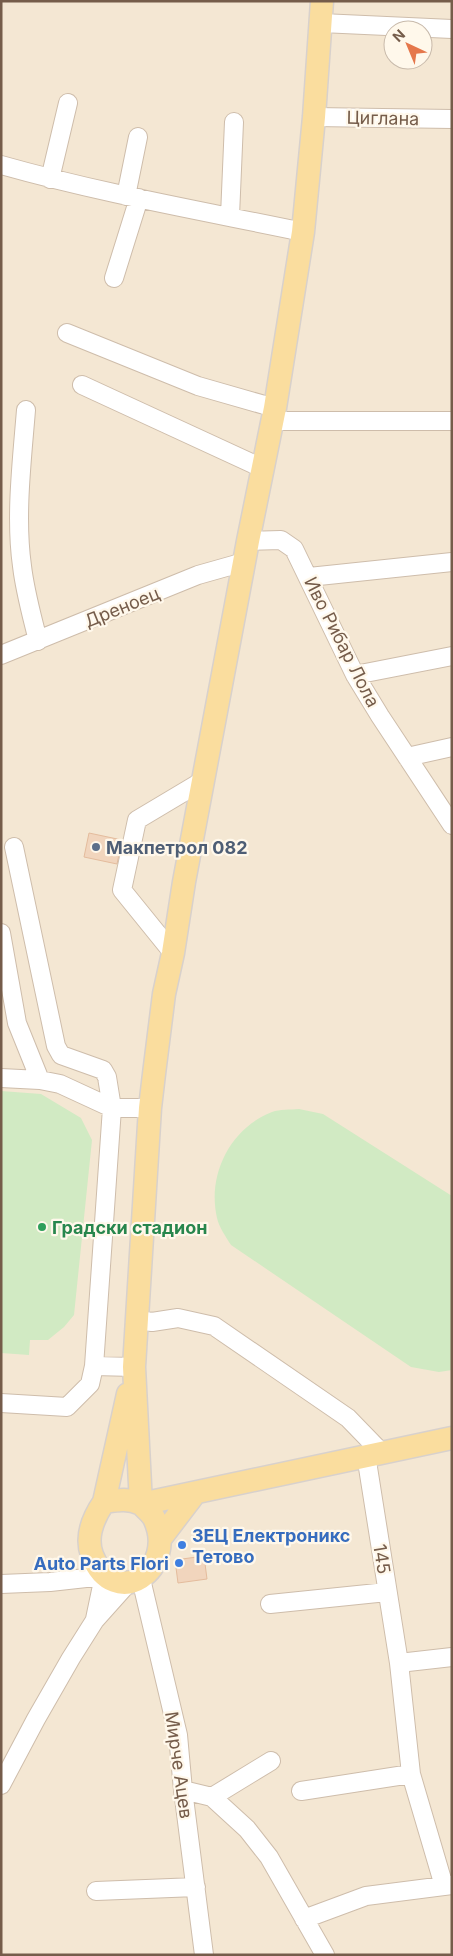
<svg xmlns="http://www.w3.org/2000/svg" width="453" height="1956" font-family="Inter,sans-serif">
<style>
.residential{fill:#f4e7d3;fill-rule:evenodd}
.green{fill:#d1eac3}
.building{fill:#f1d5bd;stroke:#e4bc9d}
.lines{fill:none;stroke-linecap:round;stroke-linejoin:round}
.minor-casing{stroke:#cebdab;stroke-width:20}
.major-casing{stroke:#d8d1cc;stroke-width:25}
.minor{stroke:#fff;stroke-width:18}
.major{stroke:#fadd9e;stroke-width:22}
.service-dot{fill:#5c6f8a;stroke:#fff8eb;stroke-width:2}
.leisure-dot{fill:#2e9e5b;stroke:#fff8eb;stroke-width:2}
.shop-dot{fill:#3f7fe0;stroke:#fff8eb;stroke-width:2}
.labels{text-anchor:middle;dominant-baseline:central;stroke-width:4.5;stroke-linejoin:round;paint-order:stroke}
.street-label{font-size:18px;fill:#755c4a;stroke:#fff8eb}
.service-label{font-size:18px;font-weight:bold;fill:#4e5e75;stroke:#fff8eb;text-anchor:start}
.leisure-label{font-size:18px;font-weight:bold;fill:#27864d;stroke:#fff8eb;text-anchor:start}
.shop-label{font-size:18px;font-weight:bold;fill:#366cbe;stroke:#fff8eb;text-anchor:start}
</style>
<rect width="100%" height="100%" fill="#fcf4e5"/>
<path class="residential" d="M1,1h451v1954h-451zM393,30h30v30h-30z"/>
<path class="green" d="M1,1091l40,3 40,24 11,22 -18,175 -10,12 -16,13h-18l-1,15 -28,-2z
M299,1109l24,5 129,82v174l-13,2 -28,-5 -180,-122c-5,-8 -12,-18 -14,-27 -10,-43 13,-90 55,-106 8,-3 18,-2 27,-3z"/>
<path class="building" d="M89,833l33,7 -5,24 -33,-7z
M204,1556l3,23 -29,4 -3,-23z"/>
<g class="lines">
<g class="minor-casing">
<path id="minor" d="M321,23l131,6
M314,117l138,2
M1,165c99,28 201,46 302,67
M50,179l18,-76
M126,196l12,-59
M230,216l4,-94
M114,278l25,-80
M67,333l131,53 77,22
M82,385l180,83
M26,410c-4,50 -11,107 -4,156 3,26 10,50 16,75
M271,421h181
M248,541l33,-1 13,9 61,126 25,41 72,109
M309,577l143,-15
M1,655l197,-80 46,-13
M355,675l97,-19
M407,757l45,-10
M1,933l16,90 23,57
M173,953l-51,-63 15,-70 67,-40
M1,1078l39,2 20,4 52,24h38
M137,1320l15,2 26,-4 36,8 134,92 33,34
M94,1366l40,1
M1,1403l66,4 23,-23 4,-18 18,-258 -5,-31 -4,-7 -42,-15 -5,-9 -42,-199
M366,1455l33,208 12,111 33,112
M141,1579l37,156 5,55 21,165
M1,1584l49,-2 54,-6 -9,43
M270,1604l117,-12
M399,1663l53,-6
M1,1785l35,-66 35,-61 24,-38 34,-38
M183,1790l29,7 35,32 22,28 56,98
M301,1791l110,-17
M212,1797l59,-36
M96,1891l100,-4
M304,1919l62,-23 86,-11"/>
</g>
<g class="major-casing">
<path id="major" d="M322,1l-8,116 -11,115 -28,176 -27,133 -64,341 -11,71 -9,41 -10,80 -4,34 -16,259 7,137c4,4 10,9 13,14 25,52 -40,95 -62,37 -7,-19 1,-37 12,-53 14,-2 24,-4 37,2l311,-66
M104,1502l24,-108
M160,1539l35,-46"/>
</g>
<use href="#minor" class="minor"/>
<use href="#major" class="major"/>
</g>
<circle class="service-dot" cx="96" cy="847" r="5"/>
<circle class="leisure-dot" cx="42" cy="1227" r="5"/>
<g class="shop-dot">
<circle cx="182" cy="1545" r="5"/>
<circle cx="179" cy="1563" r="5"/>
</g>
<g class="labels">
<g class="street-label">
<text transform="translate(383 118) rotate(1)">Циглана</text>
<text transform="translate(122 607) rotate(-22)">Дреноец</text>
<text transform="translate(342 642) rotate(63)">Иво Рибар Лола</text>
<text transform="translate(382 1559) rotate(81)">145</text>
<text transform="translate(179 1765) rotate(82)">Мирче Ацев</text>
</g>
<g class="service-label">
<text x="106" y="847">Макпетрол 082</text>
</g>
<g class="leisure-label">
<text x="52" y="1227">Градски стадион</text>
</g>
<g class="shop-label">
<text x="192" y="1535">ЗЕЦ Електроникс<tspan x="192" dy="21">Тетово</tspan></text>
<text x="169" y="1563" text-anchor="end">Auto Parts Flori</text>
</g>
</g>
<rect width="453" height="1956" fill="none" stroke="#755c4a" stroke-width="5"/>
<g transform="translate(408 45) rotate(316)"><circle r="24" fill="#fff8eb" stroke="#c8baab"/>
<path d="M0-4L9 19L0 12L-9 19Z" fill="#e5774b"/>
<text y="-8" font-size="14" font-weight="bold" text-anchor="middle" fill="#755c4a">N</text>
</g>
</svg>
